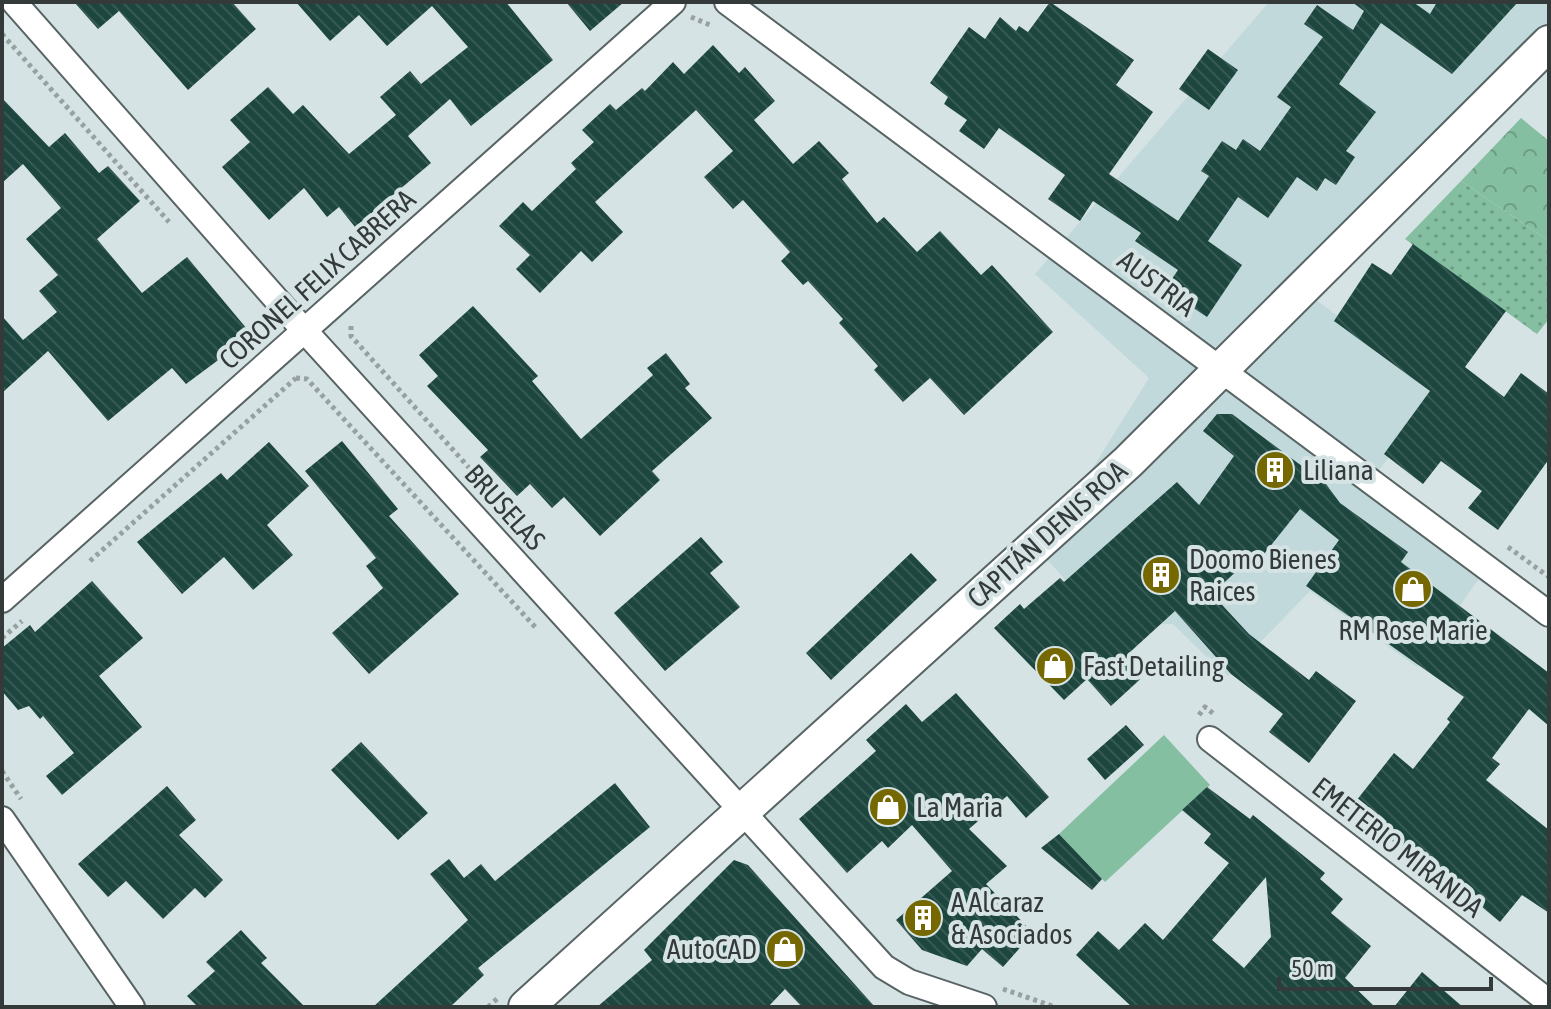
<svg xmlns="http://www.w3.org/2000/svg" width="1551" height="1009" font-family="'Asap Condensed',sans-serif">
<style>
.built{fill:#c2d9db}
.grass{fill:url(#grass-dots)}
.forest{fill:url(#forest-crowns)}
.park{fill:#85bfa1}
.building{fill:url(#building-back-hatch);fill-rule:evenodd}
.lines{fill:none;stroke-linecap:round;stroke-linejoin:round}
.street-casing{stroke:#586364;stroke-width:28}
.secondary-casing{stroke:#586364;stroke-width:38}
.path{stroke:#97a1a2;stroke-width:5;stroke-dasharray:4 4;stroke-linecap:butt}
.street{stroke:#fff;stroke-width:24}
.secondary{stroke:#fff;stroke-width:34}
.labels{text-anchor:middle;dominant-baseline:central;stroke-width:8;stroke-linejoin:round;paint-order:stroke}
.street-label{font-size:28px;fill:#343a3a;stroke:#d6e3e4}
.poi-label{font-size:28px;fill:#343a3a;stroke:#d6e3e4;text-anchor:start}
</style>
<defs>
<pattern id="grass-dots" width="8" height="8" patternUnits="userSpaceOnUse" patternTransform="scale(2)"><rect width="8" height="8" fill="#85bfa1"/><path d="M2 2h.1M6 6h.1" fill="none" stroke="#6e9c84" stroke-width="1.8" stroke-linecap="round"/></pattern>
<pattern id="forest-crowns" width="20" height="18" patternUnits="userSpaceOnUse" patternTransform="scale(2)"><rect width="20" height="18" fill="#85bfa1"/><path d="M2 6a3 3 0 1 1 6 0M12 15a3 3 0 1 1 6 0" fill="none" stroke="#6e9c84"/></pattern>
<pattern id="building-back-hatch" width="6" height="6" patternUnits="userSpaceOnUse" patternTransform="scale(2)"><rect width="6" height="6" fill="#1d463f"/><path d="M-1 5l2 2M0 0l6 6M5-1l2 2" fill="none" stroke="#365953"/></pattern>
</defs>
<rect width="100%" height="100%" fill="#d6e3e4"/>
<path class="built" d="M1269,2h280v53l-238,241 129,96 -61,78 115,87 -77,110 -107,-76 -83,86 -54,-53 -66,1 -67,-73 109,-174 -114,-104z"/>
<path class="grass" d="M1461,181l88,60v78l-12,15 -132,-95z"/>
<path class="forest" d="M1521,118l28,23v100l-88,-60z"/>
<path class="park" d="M1164,735l46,50 -105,97 -46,-48z"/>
<path class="building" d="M74,2h158l24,27 -68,61 -69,-79 -21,18z
M296,2h210l47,58 -82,66 -21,-27 -42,37 23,27 -76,64 -16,-20 -12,10 -23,-29 -35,32 -47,-53 28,-25 -20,-22 38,-33 25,27 10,-9 46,49 47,-39 -16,-18 30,-26 11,13 47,-37 -36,-41 -45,40 -28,-31 -29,26z
M566,2h58l-34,29z
M1050,2l84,58 -18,25 37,27 -44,62 69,47 31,-45 -8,-5 21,-30 14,9 7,-11 17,12 31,-44 -14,-10 46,-60 -19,-13 13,-19 36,25 11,-19 -12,-9h61l17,12 7,-12h81l-66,72 -71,-51 -42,61 37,28 -30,39 9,6 -19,28 -11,-7 -8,13 -20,-14 -29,41 -30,-21 -30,44 34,24 -35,52 -42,-28 13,-19 -43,-29 6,-8 -48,-32 -13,20 -32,-22 17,-24 -66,-47 -15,21 -25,-18 8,-11 -23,-16 4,-7 -18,-14 39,-56 16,12 15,-22 16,14 3,-5 9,6z
M713,45l26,28 6,-6 30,34 -21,19 39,44 26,-23 30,32 -7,6 35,44 7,-6 33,35 23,-21 41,44 11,-10 61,67 -89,83 -34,-37 -27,24 -29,-32 4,-4 -39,-43 4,-4 -35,-38 -5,4 -22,-24 9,-9 -47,-52 -10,9 -29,-32 29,-26 -37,-41 -101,92 28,30 -31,30 -11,-11 -41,42 -24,-24 14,-14 -31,-29 24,-24 9,9 44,-42 -5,-6 23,-21 -12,-12 28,-26 6,6 26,-22 3,3 28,-29 11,12z
M1208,49l30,21 -29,40 -30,-21z
M2,98l47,49 16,-14 34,40 9,-7 32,35 -43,38 45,54 45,-36 65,78 -66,49 -14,-16 -64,53 -60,-70 -46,42v-77l21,24 34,-28 -18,-21 19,-16 -32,-36 35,-31 -38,-44 -21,19z
M1413,244l93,67 -41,56 39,30 17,-24 28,21v65l-51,71 -30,-22 14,-17 -41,-30 -18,23 -39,-30 46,-63 -96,-70 38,-58 19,12z
M473,306l65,70 -6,5 49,58 72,-64 -6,-7 19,-15 24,31 -5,4 27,30 -60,53 8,9 -60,56 -36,-39 -12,11 -22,-24 -13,12 -37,-39 8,-7 -61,-64 11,-10 -19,-21z
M1217,414h15l94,70 14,19 68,49 -7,10 148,111v53l-20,-17 -37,49 8,6 -14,16 63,50v83l-27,-18 -22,27 -24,-20 3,-4 -52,-42 -6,8 -53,-42 6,-7 -18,-14 38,-48 19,16 37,-47 -3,-3 17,-22 -158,-111 33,-46 -39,-31 -36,45 -5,-4 -47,44 37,40 60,46 7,-9 40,30 -47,62 -40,-31 14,-18 -52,-40 -56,-63 -46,42 18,20 -36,33 -24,-27 -23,21 -70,-72 26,-24 4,5 36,-31 4,4 113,-100 22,23 35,-49 -31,-25z
M342,441l56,68 -9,7 70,78 -90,80 -37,-41 51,-45 -17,-22 10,-8 -71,-87z
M269,442l40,44 -42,39 26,30 -40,35 -29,-33 -42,37 -45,-52 84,-69 6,7z
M701,537l22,25 -13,11 30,34 -75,64 -51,-58z
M911,553l26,27 -106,100 -25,-27z
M92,581l51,57 -44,38 43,51 -80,68 -16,-19 28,-23 -31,-37 -3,3 -11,-13 -11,4 -16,-19v-43l28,-23 5,7z
M956,693l93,104 -23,21 -19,-22 -38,33 38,37 -21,18 47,49 -30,34 -21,-18 -15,17 -45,-16 -26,-30 56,-49 -40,-46 -24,23 -6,-7 -35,32 -48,-54 77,-68 -10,-11 40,-36 16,18z
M1126,725l18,20 -39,35 -18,-21z
M361,742l67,71 -30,27 -67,-70z
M615,783l35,44 -172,141 6,7 -34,32h-77l95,-87 -38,-46 19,-15 15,19 17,-14 14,17z
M167,786l29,34 -17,15 44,45 -18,18 -10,-10 -32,31 -37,-38 -18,16 -30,-33z
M1207,787l43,32 3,-4 72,58 -5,6 23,20 -12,14 40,33 -26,32 30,29h-243l-56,-52 22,-24 21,19 26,-27 18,17 66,-77 -25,-20 7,-9 -29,-24zM1266,877l5,60 -27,31 -32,-28z
M1059,834l43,45 -10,11 -51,-42z
M734,860l14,5 127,142h-73l-17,-18 -17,18h-171l55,-47 -8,-10z
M241,930l26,28 -6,5 44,44h-107l-11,-11 28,-25 -9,-9z
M1422,972l41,35h-69z"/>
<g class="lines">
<g class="street-casing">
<path id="street" d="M14,2l269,305 601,660 25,15 75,25
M727,2l822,612
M2,600l671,-598
M1210,739l339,263
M2,819l130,188"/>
</g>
<g class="secondary-casing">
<path id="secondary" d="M526,1007l602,-545 421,-419"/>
</g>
<path class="path" d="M691,17l19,8
M2,34l167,188
M351,326v10l147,164
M296,378l11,1 230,250
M1508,547l41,30
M90,561l206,-183
M2,638l20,-17
M1199,715l6,-8 9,7
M2,771l19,28
M1003,989l52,18
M488,1007l10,-9"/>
<use href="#street" class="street"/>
<use href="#secondary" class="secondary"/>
</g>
<defs>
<g id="building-disc" transform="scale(2)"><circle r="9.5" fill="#756800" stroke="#d6e3e4"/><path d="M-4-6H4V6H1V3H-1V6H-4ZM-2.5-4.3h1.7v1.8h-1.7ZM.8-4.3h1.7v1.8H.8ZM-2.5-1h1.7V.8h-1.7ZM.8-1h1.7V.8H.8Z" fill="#fff"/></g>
<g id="shop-disc" transform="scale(2)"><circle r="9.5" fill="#756800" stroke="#d6e3e4"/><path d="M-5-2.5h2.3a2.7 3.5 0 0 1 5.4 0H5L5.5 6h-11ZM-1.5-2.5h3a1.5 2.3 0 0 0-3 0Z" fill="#fff"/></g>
</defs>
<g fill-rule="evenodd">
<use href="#building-disc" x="1275" y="470"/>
<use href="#building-disc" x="1161" y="575"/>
<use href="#shop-disc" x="1413" y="589"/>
<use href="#shop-disc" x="1055" y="666"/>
<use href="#shop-disc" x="888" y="807"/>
<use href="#building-disc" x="923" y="918"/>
<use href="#shop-disc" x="785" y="949"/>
</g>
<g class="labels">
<g class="street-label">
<text transform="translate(317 279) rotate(-42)">CORONEL FELIX CABRERA</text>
<text transform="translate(1157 283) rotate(37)">AUSTRIA</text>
<text transform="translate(505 507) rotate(48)">BRUSELAS</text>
<text transform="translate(1047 534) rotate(-42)">CAPITÁN DENIS ROA</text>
<text transform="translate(1398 847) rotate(38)">EMETERIO MIRANDA</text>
</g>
<g class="poi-label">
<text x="1303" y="470">Liliana</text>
<text x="1189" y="559">Doomo Bienes<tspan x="1189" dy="32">Raices</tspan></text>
<text x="1413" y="630" text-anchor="middle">RM Rose Marie</text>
<text x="1083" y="666">Fast Detailing</text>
<text x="916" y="807">La Maria</text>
<text x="951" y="902">A Alcaraz<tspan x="951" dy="32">&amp; Asociados</tspan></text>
<text x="757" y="949" text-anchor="end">AutoCAD</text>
</g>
</g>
<rect width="1551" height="1009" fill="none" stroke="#343a3a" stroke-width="8"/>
<path d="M1279 977v12h212v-12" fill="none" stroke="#343a3a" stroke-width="4"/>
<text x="1291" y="977" font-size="24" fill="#343a3a" stroke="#d6e3e4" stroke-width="6" paint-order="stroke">50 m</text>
</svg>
